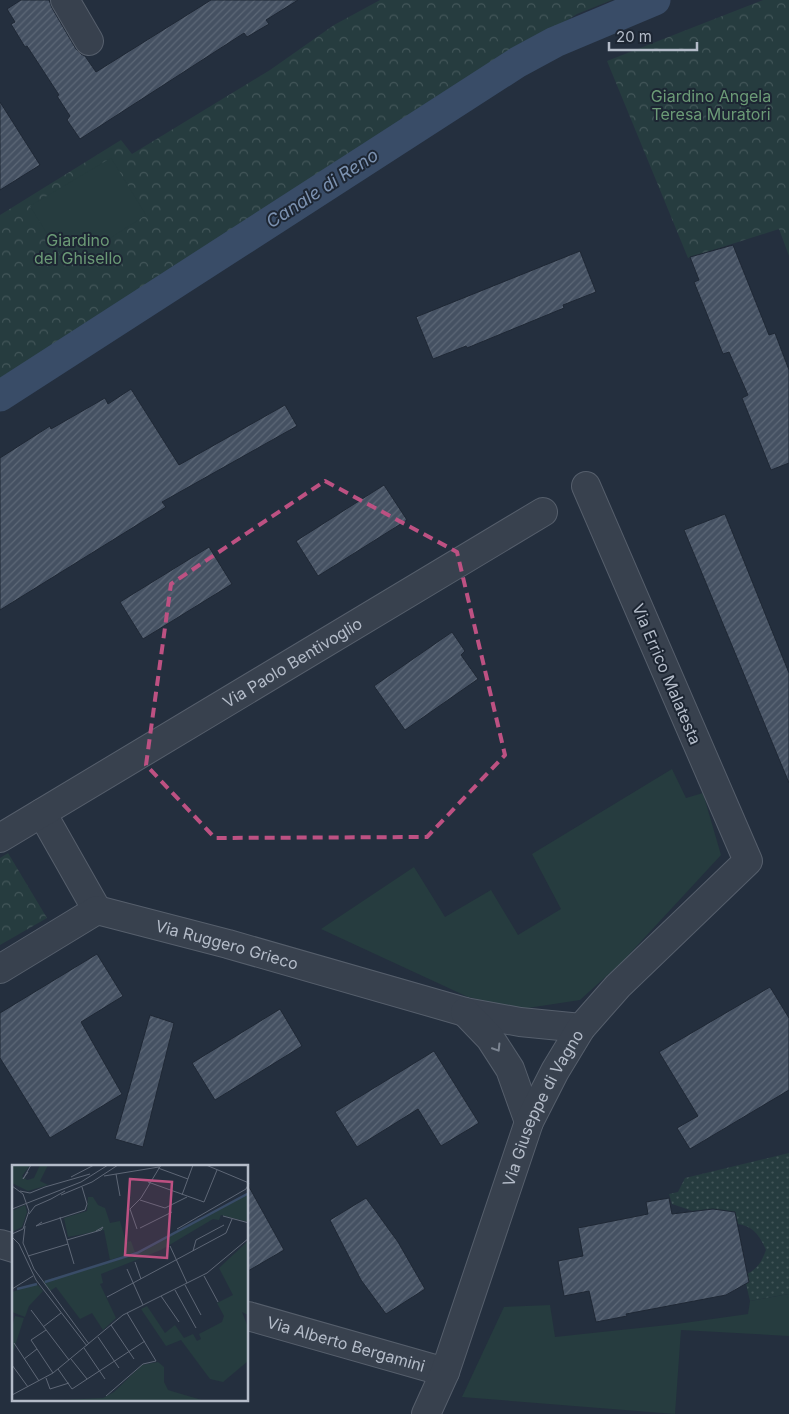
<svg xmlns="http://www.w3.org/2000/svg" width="789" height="1414" font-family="Inter,sans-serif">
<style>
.grass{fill:url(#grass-dots)}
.forest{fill:url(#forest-crowns)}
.garden{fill:#263c3f}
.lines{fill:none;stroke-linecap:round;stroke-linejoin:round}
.canal{stroke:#394c67;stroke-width:31}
.building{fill:url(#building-hatch);stroke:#1f2835}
.street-casing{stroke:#565f6c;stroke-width:30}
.street{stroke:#38414e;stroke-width:28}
.oneway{stroke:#7c8592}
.marked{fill:none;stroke:#bd5182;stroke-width:4;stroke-dasharray:10 6;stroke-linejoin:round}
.labels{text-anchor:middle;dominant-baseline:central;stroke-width:4;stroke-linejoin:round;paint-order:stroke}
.park-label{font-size:16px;fill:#6b9a76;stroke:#1d2633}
.street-label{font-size:16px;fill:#b4bcc9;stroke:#1d2633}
.water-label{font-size:18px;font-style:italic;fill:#7c92b1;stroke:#1d2633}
.inset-river{fill:none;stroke:#394c67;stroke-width:2.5}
.inset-road{fill:none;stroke:#5e6776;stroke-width:1}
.view{fill:#bd5182;fill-opacity:0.15;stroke:#bd5182;stroke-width:2.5}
.inset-edge{fill:none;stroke:#b4bcc9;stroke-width:2.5}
</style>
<defs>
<pattern id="grass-dots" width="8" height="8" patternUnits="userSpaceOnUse" patternTransform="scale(1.25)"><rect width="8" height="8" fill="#263c3f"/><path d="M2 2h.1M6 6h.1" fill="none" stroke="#435659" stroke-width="1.8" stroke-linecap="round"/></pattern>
<pattern id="forest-crowns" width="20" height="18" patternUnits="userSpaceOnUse" patternTransform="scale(1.25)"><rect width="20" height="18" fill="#263c3f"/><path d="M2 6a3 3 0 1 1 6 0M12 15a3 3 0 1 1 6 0" fill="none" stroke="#435659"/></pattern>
<pattern id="building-hatch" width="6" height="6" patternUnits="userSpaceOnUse" patternTransform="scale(1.25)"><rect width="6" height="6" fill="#455162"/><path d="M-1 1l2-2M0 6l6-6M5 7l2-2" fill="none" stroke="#5d6877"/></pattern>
</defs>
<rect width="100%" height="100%" fill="#242f3e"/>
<path class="grass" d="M789,1153v141l-39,7 -6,-26c13,-5 17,-12 22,-25 -6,-14 -13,-24 -28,-26l-3,-12 -22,-3 -20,2 -21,-7 -3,-10 9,-2 7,-14z"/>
<path class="forest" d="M380,0h232l-35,14 -577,367v-166l121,-75 11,14 138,-84 64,-45z
M763,0h26v256l-10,-27 -91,29 -81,-197z
M8,853l39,65 -47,27v-87z"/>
<path class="garden" d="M111,158l35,57 -79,51 -37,-60z
M672,769l14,29 17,-5 18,62 -99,107 -42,38 -59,9 -53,-12 -147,-68 93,-62 31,50 46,-27 27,45 43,-26 -29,-55z
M789,1294v42l-108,-6 -6,84 -213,-17 42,-90 46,-2 5,32 122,-13 71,-10 2,-13z"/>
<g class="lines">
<path class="canal" d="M0,396l518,-334 37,-20 100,-42"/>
</g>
<path class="building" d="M21,0h28l3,8 24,41 5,5 4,2 11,16 115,-72h87l-32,20 3,4 -22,13 -3,-4 -164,106 -13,-19 3,-4 -13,-20 2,-1 -32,-49 -2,1 -14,-23 4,-2 -8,-13z
M0,102l40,63 -40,25z
M733,245l36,90 6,-2 14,37v93l-18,7 -29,-72 6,-3 -19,-43 -6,2 -29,-72 5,-2 -9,-23z
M580,251l16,41 -33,13 1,3 -97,40 -1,-2 -33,13 -17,-42z
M131,389l48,76 106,-60 12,21 -135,76 4,5 -166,103v-152l50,-32 1,3 54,-31 3,6z
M384,485l23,35 -89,56 -22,-35z
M725,514l64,159v110l-105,-253z
M209,547l23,37 -89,55 -23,-37z
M452,632l13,19 -4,4 17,24 -73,51 -31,-44z
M97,954l26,42 -42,26 41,72 -72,44 -50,-80v-45z
M770,987l19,31v72l-99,59 -13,-21 21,-12 -39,-64z
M280,1009l22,37 -87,54 -23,-37z
M150,1015l24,8 -31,124 -28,-8z
M434,1051l45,72 -38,23 -23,-37 -61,38 -22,-35z
M248,1185l36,65 -36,21z
M366,1198l32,44 27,47 -39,25 -25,-34 -31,-60z
M669,1198l3,16 41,-5 22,3 14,70 -23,13 -100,19 1,2 -31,6 -7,-31 -25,5 -6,-35 25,-5 -5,-28 70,-14 -2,-12z"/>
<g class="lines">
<g class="street-casing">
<g id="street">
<path d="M65,0l24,41"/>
<path d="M42,813l55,97"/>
<path id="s1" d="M0,838l543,-326"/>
<path id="s2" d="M0,969l97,-59 131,34 237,68 55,10 61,6"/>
<path d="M465,1012l25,26 20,31 19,53"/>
<path d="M0,1244l14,4"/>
<path id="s3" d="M248,1316l197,56"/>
<path id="s4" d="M426,1414l19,-42 84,-250 26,-51 26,-43 37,-42 130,-125 -162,-375"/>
</g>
</g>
<use href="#street" class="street"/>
</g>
<defs><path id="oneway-chevron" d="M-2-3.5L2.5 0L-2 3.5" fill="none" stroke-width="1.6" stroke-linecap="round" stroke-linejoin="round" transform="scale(1.25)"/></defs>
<use class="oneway" href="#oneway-chevron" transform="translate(497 1048) rotate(58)"/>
<path class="marked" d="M325,481l132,71 48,203 -78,82 -212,1 -69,-73 25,-181z"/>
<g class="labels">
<g class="park-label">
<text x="711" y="96">Giardino Angela<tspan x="711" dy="18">Teresa Muratori</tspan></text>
<text x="78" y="240">Giardino<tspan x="78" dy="18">del Ghisello</tspan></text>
</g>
<g class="street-label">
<text stroke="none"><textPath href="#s1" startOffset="341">Via Paolo Bentivoglio</textPath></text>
<text transform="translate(667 674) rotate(67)">Via Errico Malatesta</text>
<text stroke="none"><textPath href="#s2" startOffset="248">Via Ruggero Grieco</textPath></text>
<text stroke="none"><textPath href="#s4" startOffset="328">Via Giuseppe di Vagno</textPath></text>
<text stroke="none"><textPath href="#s3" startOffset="102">Via Alberto Bergamini</textPath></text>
</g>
<g class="water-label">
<text transform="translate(322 188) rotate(-33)">Canale di Reno</text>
</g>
</g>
<g transform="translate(12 1165)">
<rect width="236" height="236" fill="#242f3e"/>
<path d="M13,40l2,7 -5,15 -10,5v-21z" fill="#263c3f"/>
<path d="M0,0h18l-8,11 5,4 7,-2 6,-13h8l-8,16 8,4 -20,6 -16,-8zM236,29v28l-27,-7 -2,5 -6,-1 -52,31 -60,24 2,9 -3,1 16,34 -13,12 -11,-17 -12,6 -24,-32 -6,4 -7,-10 93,-26zM76,32h5l5,8 7,3 5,15 10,-2 6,21 5,-1 4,11 -25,8 -6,-30 -36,7 -4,-19 23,-7zM236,76v74l-6,-3 6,15v34l-25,21 -13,-3 -29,-39 -15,6 -25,-37 6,-3 18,27 10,-8 9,13 9,-4 4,7 4,-2 -2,-5 23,-12 2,-6 -7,-13 16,-8 -14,-27zM25,119l6,7 -14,15 -4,11 -13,-5v-20zM3,151l9,2 -12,37v-28zM146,197l6,5v15l4,8 37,11h-161l59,-3 11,-6 28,-27z" fill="#263c3f"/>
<path class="inset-river" d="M33,117l92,-29 112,-60M5,124l20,-5"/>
<path class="inset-road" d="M146,3l30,11M16,7l-5,7 8,-14M104,9l4,22M92,11l55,-9M59,12l23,-12M136,17l56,20 13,-32M0,21l11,8 6,17 -6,18 -11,5M33,22l45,-13M8,26l10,2 15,-6M49,30l31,-13 26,-17M170,30l11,-30M39,34l14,-8M128,35l25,8 22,-11M0,44l69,-27 27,-17M17,49l6,-8 16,-7M211,51l26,7M48,52l14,47M30,57l-6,4 49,-16 2,-6 -5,-17M13,61l-2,17 11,26 55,75M128,63l32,-16M125,64l-7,-20 11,-11 20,-33M165,64l69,-40 3,-6 -43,-18M0,72l7,7 17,36 51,66M55,75l34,-10 2,-3 -7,4M158,81l17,37M181,86l3,-11 28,-15M16,91l40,-12M123,97l6,17M115,104l16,36M192,111l14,26M173,120l16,30M0,124l21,-13M163,125l21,38M149,131l18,26M95,132l119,-64 6,-14M19,145l38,50M99,160l23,34M31,162l18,-14M34,165l-15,10 22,33M86,172l21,31M2,178l25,38M72,183l21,31M12,194l13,-10M59,194l16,20M0,200l16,22M46,204l14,20 73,-48M34,213l4,11 19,-6M0,230l41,-22 70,-58 84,-42 42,-35M94,231l37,-32 13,-3 -29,-48"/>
<path class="view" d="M118,14l42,3 -5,76 -42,-3z"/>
<rect width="236" height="236" class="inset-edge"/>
</g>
<path d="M609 42v8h88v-8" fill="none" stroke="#b4bcc9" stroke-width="2.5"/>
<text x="616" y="42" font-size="15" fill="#b4bcc9" stroke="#1d2633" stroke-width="4" paint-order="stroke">20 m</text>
</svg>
